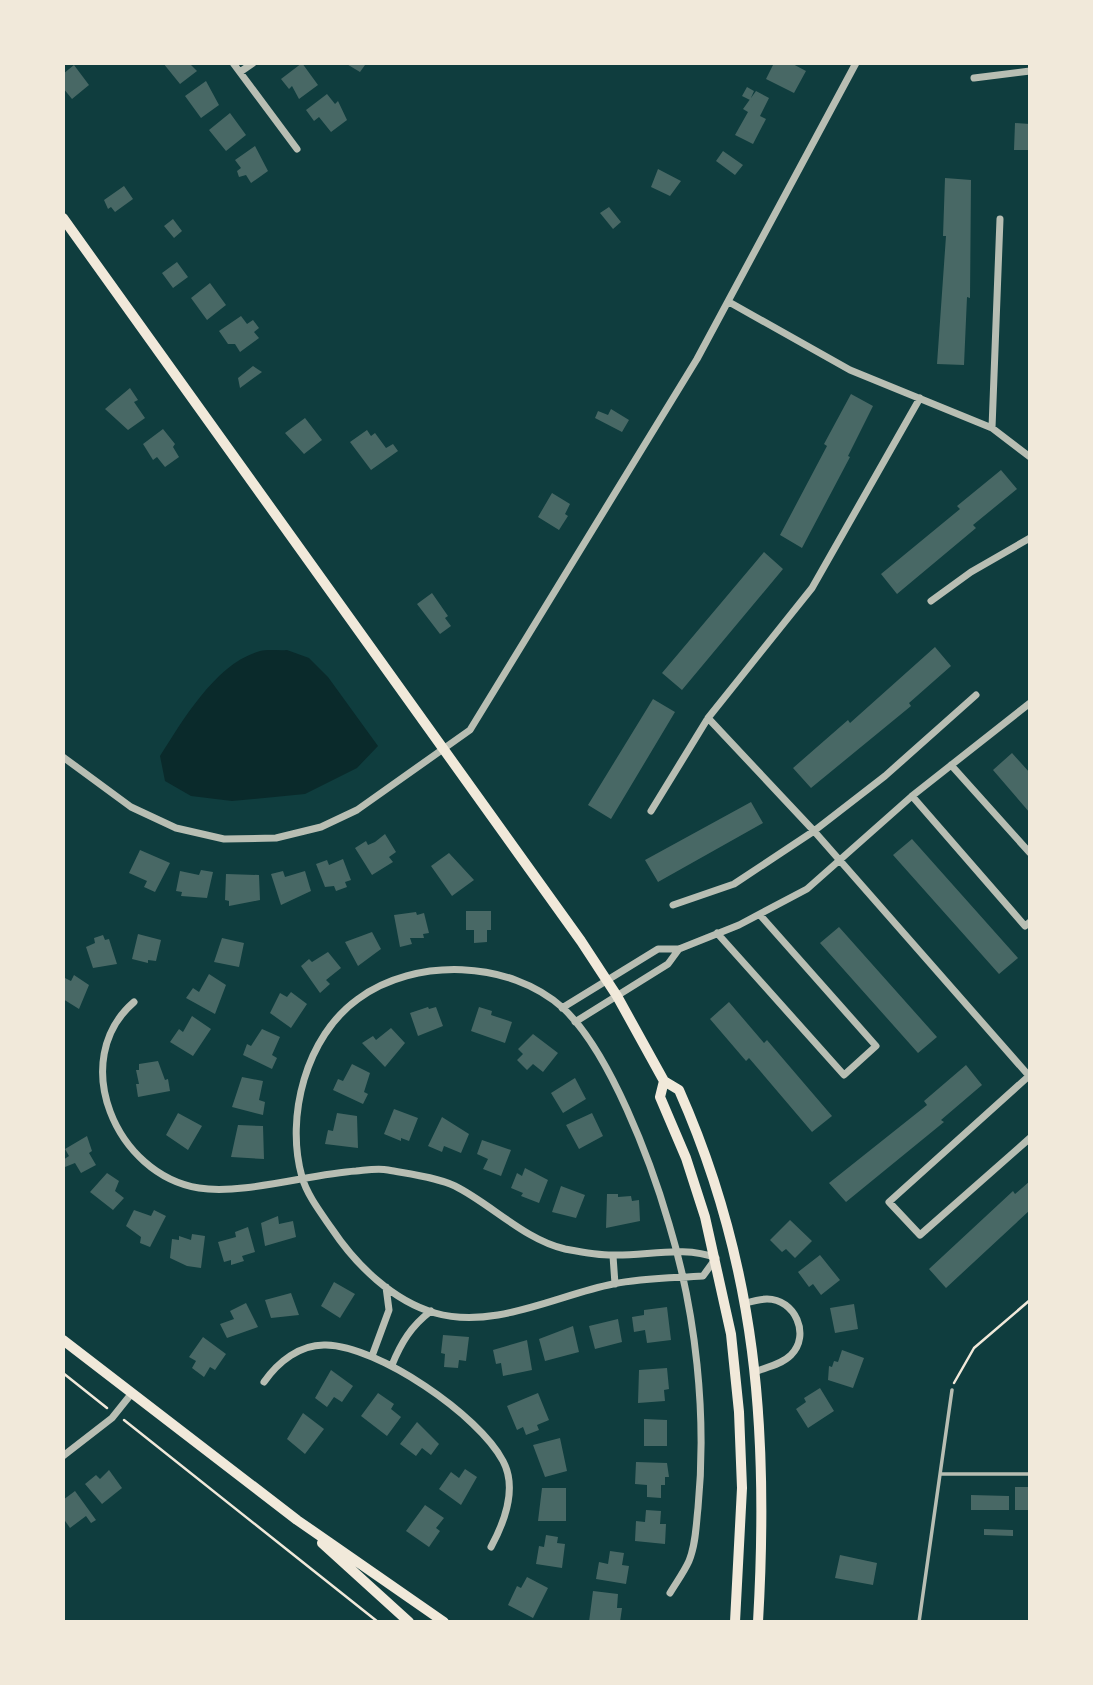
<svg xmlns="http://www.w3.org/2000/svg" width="1093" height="1685" font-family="'Open Sans',sans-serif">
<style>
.water{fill:#0a2a2b}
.building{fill:#486865}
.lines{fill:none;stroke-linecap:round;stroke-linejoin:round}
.path{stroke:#f1e9da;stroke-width:2.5}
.service{stroke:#b8beb3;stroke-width:3.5}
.minor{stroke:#b8beb3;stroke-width:7}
.secondary{stroke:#f1e9da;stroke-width:10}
</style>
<rect width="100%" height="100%" fill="#0f3d3e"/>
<path class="water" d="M287,650l22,8 19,19 50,69 -21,22 -52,26 -73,7 -41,-5 -26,-15 -5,-25c23,-36 56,-93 100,-105 8,-2 19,0 27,-1z"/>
<path class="building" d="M163,63h26l8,8 -17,13z
M302,63l16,22 -19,14 -7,-13 -3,3 -8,-10z
M345,63h18l2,2 -5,7z
M774,63h17l15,8 -12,22 -28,-14z
M74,65l15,20 -17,14 -9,-11v-14z
M206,81l13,24 -18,13 -16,-22z
M747,87l7,4 -4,9 -8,-4z
M756,91l13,7 -9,18 6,3 -13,25 -18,-9 13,-23 -5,-3z
M327,94l8,10 3,-3 9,19 -16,12 -12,-15 -5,4 -8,-11z
M230,113l16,22 -20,16 -17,-21z
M1015,123l15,1v26h-16z
M255,146l13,25 -17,12 -5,-8 -7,2 -2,-6 4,-3 -6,-8z
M723,151l20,14 -8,10 -19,-14z
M658,169l23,12 -11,15 -19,-9z
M945,178l26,2 -1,118 -3,-1 -3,68 -27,-1 9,-128h-3z
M124,186l9,13 -18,13 -4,-5 -3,2 -4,-9z
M609,207l12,15 -8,7 -13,-16z
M173,219l9,12 -8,7 -10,-12z
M177,262l11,15 -15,11 -11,-15z
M210,283l16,22 -19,15 -16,-22z
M241,316l6,8 6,-4 6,8 -5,4 5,6 -19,14 -5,-8h-7l-9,-13z
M253,366l9,6 -22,16 -2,-10z
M130,388l8,12 -4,2 11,16 -17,12 -23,-21z
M851,394l22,12 -25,50 2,1 -48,91 -22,-13 47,-89 -3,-2z
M611,409l18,11 -7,12 -27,-14 3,-7 10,4z
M305,418l17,22 -18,14 -19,-21z
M163,429l12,15 -2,3 6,10 -14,10 -8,-10 -4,3 -10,-16z
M367,430l4,6 4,-3 11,15 7,-4 5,7 -27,19 -21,-28z
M1001,470l16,19 -44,36 3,3 -79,66 -16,-20 79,-65 -3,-3z
M552,493l18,11 -5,10 3,2 -9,14 -21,-13z
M764,552l19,17 -101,121 -20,-17z
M432,593l16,23 -3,2 6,8 -11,8 -23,-30z
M935,647l16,19 -42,37 2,3 -100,82 -18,-20 55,-48 2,3z
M653,699l22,13 -64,107 -23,-14z
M1012,753l18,20v40l-37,-43z
M751,802l12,21 -105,59 -13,-22z
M385,834l11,18 -7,5 4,5 -21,13 -17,-27 11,-7 2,4 7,-3z
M912,839l106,119 -19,16 -106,-119z
M140,850l30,13 -15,29 -11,-5 3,-6 -18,-8z
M449,853l25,27 -22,16 -21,-30z
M343,859l8,21 -6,2 2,5 -11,4 -2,-5 -9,1 -9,-23 11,-4 2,5z
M201,870l12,2 -6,26 -26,-2 1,-4 -6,-1 4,-20 19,4z
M283,871l2,6 20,-6 6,20 -30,14 -10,-31z
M226,874l33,1 1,25 -31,6v-5l-4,-1z
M466,911h25v19h-4v12l-13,1v-13h-8z
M416,912l1,3 7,-2 5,20 -6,1 1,4h-14l2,6 -12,3 -6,-32z
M839,927l98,110 -19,16 -98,-110z
M372,932l9,17 -23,17 -13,-24z
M138,934l23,6 -5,21 -8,-1v3l-16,-4z
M103,935l2,5 4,-1 8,25 -24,4 -7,-21 9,-4 -1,-5z
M222,938l22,5 -5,24 -25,-5z
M328,952l13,16 -15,12 4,4 -10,9 -19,-27 8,-7 3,3z
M209,974l17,11 -11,29 -29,-16 7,-10 6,4z
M74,975l15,10 -10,24 -16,-10v-18l2,-3 6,3z
M291,992l16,12 -16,24 -21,-15 10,-20 7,4z
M729,1002l35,41 3,-3 65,76 -20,16 -63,-74 -3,3 -36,-42z
M428,1007l1,2 7,-2 7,19 -25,10 -8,-23z
M479,1007l13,4 -1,4 21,7 -7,21 -34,-12z
M192,1016l19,13 -18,27 -23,-14 9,-13 4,3z
M391,1028l14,15 -20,24 -23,-24 11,-7 3,4z
M262,1029l18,8 -8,18 5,3 -5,11 -29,-14 4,-11 4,2z
M533,1034l25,19 -15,19 -10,-8 -6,6 -10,-10 6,-6 -5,-5z
M158,1061l7,19 3,-1 2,12 -32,6 -2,-13h3l-3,-14h3v-6z
M352,1064l18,9 -6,19 4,2 -5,10 -30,-14 5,-11 5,2z
M966,1065l16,20 -41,35 3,2 -98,80 -17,-19 98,-78 -3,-4z
M242,1077l21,4 -4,19 6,2 -2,13 -31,-8z
M575,1078l11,21 -23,14 -12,-20z
M394,1109l24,9 -9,23 -8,-3v3l-17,-7z
M178,1113l24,13 -14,24 -22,-15z
M337,1113l20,3 1,32 -33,-4 3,-14 5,1z
M592,1113l11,23 -24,13 -13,-24z
M442,1117l27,17 -8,19 -17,-7 -2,6 -14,-6z
M238,1125l25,1 1,33 -33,-2z
M87,1136l5,15 -3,2 7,12 -15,8 -6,-10 -10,4 -2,-7 6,-4 -4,-7z
M482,1140l29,10 -10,26 -18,-7 5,-10 -11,-5z
M525,1168l23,12 -9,23 -18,-7 2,-3 -12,-5 6,-15 5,3z
M107,1173l12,8 -4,10 9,7 -11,12 -23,-18z
M1030,1181v29l-84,78 -17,-19 84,-78 2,3z
M561,1186l24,9 -9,23 -24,-6z
M607,1194h11v3l13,-1 1,5 7,-1 1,21 -34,7z
M134,1210l17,6 3,-6 12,6 -16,31 -10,-4 1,-6 -15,-11z
M278,1216l1,8 14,-3 3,16 -31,9 -4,-23z
M790,1220l22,21 -17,17 -9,-9 -4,3 -12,-12z
M248,1227l7,25 -13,4 2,5 -13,4v-5l-7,2 -6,-20 18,-5 -1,-5z
M192,1234l13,2 -4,32 -14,-2 -17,-8 2,-19 7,1v-4l12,4z
M820,1255l20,25 -19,15 -8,-11 -4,3 -11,-15z
M334,1282l21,12 -15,24 -19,-12z
M291,1293l8,22 -28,3 -6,-18z
M246,1303l12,24 -31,11 -7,-14 14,-5 -4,-8z
M854,1304l4,25 -23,4 -5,-25z
M667,1307l4,33 -24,3 -2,-13 -11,2 -2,-15 12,-2v-5z
M618,1319l4,23 -27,7 -6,-23z
M573,1326l6,26 -34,9 -6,-22z
M443,1335l26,2 -3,24 -7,-1 -1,8 -14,-1 1,-13 -4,-1z
M203,1337l23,17 -11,16 -5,-3 -6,10 -12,-9 4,-7 -7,-4z
M527,1340l5,30 -29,6 -2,-13 -5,1 -3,-14z
M842,1350l22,8 -11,30 -25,-8 1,-14 3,1 2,-6 4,1z
M667,1368l2,21 -5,1 1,11 -27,2 1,-33z
M331,1370l22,16 -11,16 -8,-5 -7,10 -12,-9z
M820,1388l14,23 -26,17 -12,-19 10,-7 -2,-4z
M378,1393l16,11 -3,5 10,8 -14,19 -26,-20z
M538,1393l11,27 -12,5 2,5 -13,5 -3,-8 -6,3 -10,-24z
M303,1413l21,16 -19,25 -18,-15z
M644,1419l23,1v26h-23z
M417,1422l22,22 -8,11 -9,-7 -6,8 -16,-12z
M560,1438l7,33 -22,6 -12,-32z
M636,1462l31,1 2,14h-4v8h-4v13l-14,-1v-12l-12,-1z
M465,1469l12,8 -16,28 -22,-16 12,-17 8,6z
M109,1470l13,18 -20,16 -17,-20 11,-9 4,4z
M1015,1487h15v23h-15z
M542,1488h24v33h-28z
M75,1491l21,29 -5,3 -5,-7 -16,12 -7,-10v-18z
M971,1495l38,1v14h-38z
M425,1505l19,13 -8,10 4,3 -11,16 -23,-16z
M646,1510l15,1 -1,13h6l-1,20 -30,-3 1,-20 9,1z
M984,1529l29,1v6l-29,-1z
M546,1535l12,2 -1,6 8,1 -3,24 -26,-4 3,-18 5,1z
M610,1551l14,2 -2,12 7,1 -3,18 -30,-5 3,-17 9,2z
M840,1555l37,8 -4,22 -38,-7z
M527,1577l21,11 -15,30 -25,-13 9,-19 4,2z
M593,1591l25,3 -1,14h5l-2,14h-31z"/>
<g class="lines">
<path class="path" d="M63,1373l44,35
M954,1383l20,-35 56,-48
M124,1420l254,202"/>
<path class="service" d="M940,1474h90
M919,1622l33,-232"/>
<path class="minor" d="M233,63l64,86
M240,72l13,-9
M974,78l56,-7
M729,302l121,68 142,58 38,29
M992,428l8,-209
M931,601l40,-29 59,-34
M708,718l106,113 216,246
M63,757l68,50 45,21 48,11 52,-1 45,-11 36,-17 113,-80 227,-371 159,-296
M951,765l79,88
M912,796l113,130 5,-4
M651,811l57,-93 104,-130 108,-190
M673,905l61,-21 80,-53 71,-55 91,-81
M717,933l127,142 32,-29 -116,-131
M134,1002c-67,58 -18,173 65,186 44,7 111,-14 157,-17 11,-1 22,-3 32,-1 21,4 48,7 67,16 36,18 70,54 110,63 16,3 36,7 52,6 33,0 69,-9 99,3l-13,18c-29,2 -61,2 -90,8 -56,11 -119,46 -178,29 -42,-12 -79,-48 -103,-84 -11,-16 -25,-34 -30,-52 -17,-60 4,-141 56,-178 57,-42 152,-39 205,9 47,44 88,154 106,216 27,89 38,191 29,284 -2,17 -2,36 -9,53 -5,11 -13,22 -19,32
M562,1008l96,-59h21l60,-24 68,-36 105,-93 118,-93
M575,1022l93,-58 11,-15
M1030,1075l-141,127 31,33 110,-97
M613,1256l2,28
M746,1303c7,-2 15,-4 21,-4 28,0 44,36 24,56 -9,9 -23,12 -34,16
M372,1356l17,-46 -3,-23
M392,1365c9,-22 19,-39 39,-54
M264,1382c14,-20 36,-38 62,-37 52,1 153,70 177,116 15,28 1,62 -12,86
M63,1456l49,-38 20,-25"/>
<path class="secondary" d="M63,218l518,723 36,55 47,85 15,9c78,176 90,341 79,532
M664,1081l-4,16 26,61 19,59 26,117 8,78 3,76 -7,134
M63,1340l234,180 147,102
M322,1543l87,79"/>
</g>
<rect width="1093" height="1685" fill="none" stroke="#f1e9da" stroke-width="130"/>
</svg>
